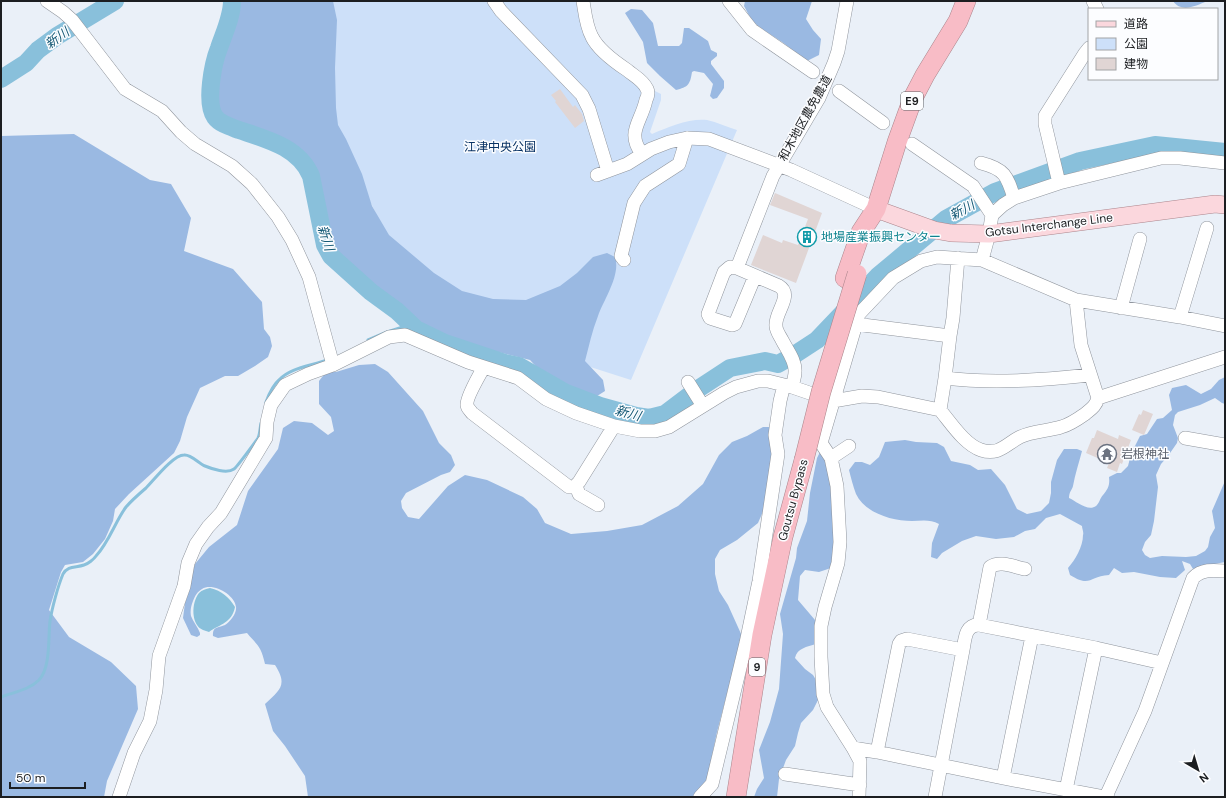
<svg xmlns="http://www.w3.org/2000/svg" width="1226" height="798" font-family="'DM Sans','Noto Sans JP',sans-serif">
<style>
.green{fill:#cde0f9}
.forest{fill:#9ab9e2}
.water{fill:#89c0db}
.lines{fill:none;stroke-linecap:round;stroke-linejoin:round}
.stream{stroke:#89c0db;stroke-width:3}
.river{stroke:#89c0db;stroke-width:18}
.building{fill:#e0d5d4}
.minor-casing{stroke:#90959d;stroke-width:14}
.major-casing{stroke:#ab858c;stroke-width:18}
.highway-casing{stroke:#ab858c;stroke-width:20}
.minor{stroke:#fff;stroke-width:13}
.major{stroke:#fbd7dd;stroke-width:17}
.highway{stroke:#f8bcc6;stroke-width:19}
.highway-bridge-casing{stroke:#ab858c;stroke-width:20;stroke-linecap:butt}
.highway-bridge{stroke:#f8bcc6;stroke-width:19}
.labels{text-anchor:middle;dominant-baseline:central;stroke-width:3;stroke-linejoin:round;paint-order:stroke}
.shield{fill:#fcfdff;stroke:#5f6164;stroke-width:1}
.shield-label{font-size:11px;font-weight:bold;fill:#1c1e21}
.street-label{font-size:12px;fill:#1c1e21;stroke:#fcfdff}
.park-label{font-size:12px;fill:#083264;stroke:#fcfdff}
.culture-label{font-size:12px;fill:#0d838f;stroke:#fcfdff;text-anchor:start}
.worship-label{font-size:12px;fill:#5b616d;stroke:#fcfdff;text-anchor:start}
.water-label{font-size:13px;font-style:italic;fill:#165a76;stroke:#fcfdff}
</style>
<rect width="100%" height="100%" fill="#eaf0f8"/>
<path class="green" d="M315,1h273l3,24 6,12 56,53 8,4v6l-11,32 2,2c16,-7 38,-16 55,-14 10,2 20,7 30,10l-106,250 -50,-16 -91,-51 -98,-67 -61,-124z"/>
<path class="forest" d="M239,1h94l4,19 -2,48 1,40 2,17 8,14 16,35 10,32 17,29 45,38 28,18 31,8 33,1 34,-14 17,-13 16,-16 14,-4 8,4c6,18 -11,42 -17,59 -6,15 -9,30 -13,45l18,19 2,11 -11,7 -16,-3 -17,-9 -18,-12 -13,-14 -76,-19 -28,-11 -87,-72 -10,-15 -9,-47 -6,-26 -11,-17 -14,-11 -13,-6 -46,-12 -12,-11 -3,-10 1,-16 12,-48 10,-21z
M745,1h67l-6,18 7,11 8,9 -2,16 -12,6 -25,-19 -20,-13 -10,-8 -8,-15z
M1173,1h34c-11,5 -26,12 -34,0z
M631,9l11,1 11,13 5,23h21l3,-3 2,-15h5l19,13 3,9 6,3v3l-6,5v3l13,17v7l-7,10 -4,1 -3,-3 3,-12 -9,-11 -10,-2 -2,1c-2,13 -4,15 -16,18l-16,-14 -13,-13 -4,-21 -18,-29z
M74,134l76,46 21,4 20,34 -7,33 49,18 29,33 2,27 6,8 2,9 -4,11 -13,9 -17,10h-13l-25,12 -13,29 -7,24 -6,12 -45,41 -14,15 -2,12 -8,18 -12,15 -10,8 -18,3 -4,7 -12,38 20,27 42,25 25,24 2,23 -31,72 -3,16h-103v-661z
M375,364l13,8 35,39 16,32 12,12 4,10 -5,7 -9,3 -35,18 -5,8 1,7 6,9 11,2 29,-33 17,-11 22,5 36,17 14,12 8,14 26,11 36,-3 35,-6 36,-19 25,-22 16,-29 13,-13 15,-6 16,-9h6l2,7 3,23 -9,50 -7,16 -21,17 -17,10 -5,9v15l4,17 9,14 14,31 -25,96 -10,47 -13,18h-386l-3,-21 -20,-30 -12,-15 -8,-27c15,-14 23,-19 10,-39l-10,-1c-4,-18 -7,-18 -18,-31l-29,5 -5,-2c-1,-10 6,-8 12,-11 5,-3 12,-12 11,-18 -1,-12 -23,-25 -34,-18 -5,3 -7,7 -9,12 -2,5 -3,10 -2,15 2,6 7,11 9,17v2l-3,2 -6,-2 -8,-17 2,-15 6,-18 -1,-6 5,-15 14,-17 28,-22 11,-34 30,-42 5,-21 11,-7 18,2 16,12 6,-4 -3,-14 -12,-13v-23l7,-9h10l23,-7z
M1225,377v27l-3,-1 -7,-5 -15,7 -22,7 -3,3 -2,10 5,13 -1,5 -9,13 -7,8 -5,11 2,12 -4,34 -3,14 -6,7 -3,8 3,5 5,3 12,-2 24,1 10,-1 9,-5 3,-4 2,-10 5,-9 -3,-17 13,-30v-5v86l-26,5 -6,2 -3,-5 -8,-3 3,9 -9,8 -16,-1 -26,-5 -12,1 -8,-5 -5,7c-20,1 -18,13 -39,0l-2,-7c7,-8 15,-21 15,-33 1,-3 -1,-6 -1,-9l-22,-12 -14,4 -11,11 -10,2 -11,6 -18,2 -20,-3 -14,5 -20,12 -5,6 -6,-2 1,-14 7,-19c-9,-5 -18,-3 -27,-3 -20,0 -47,-8 -56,-27 -3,-8 -5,-16 -7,-24l6,-8h7l8,3 9,-8 6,-15 20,-2 11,2 21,1 7,4 7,14 19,4 8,5 13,-1 14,16 12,24 10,5 14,-3 8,-8 2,-10v-11l6,-22 7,-11h13l5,2c-3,12 -7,23 -9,35 -1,4 -4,6 -4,12 7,3 19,14 27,8 3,-2 4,-8 7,-11 5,-6 7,-10 6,-18l8,-4h4l7,-7 3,-12 9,-18 7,-2 10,-15 6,-1 9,-8 -3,-15 3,-7 14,-3 15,9 10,-5 8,-9z
M820,452l11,17 7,77 -7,22 -12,4 -14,-2 -5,6 -2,24 17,20 2,15 -1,9c-9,3 -19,4 -21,14l10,11 8,6 6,10 1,11 -7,14 -12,13 -3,10 -3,13 -9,14 -7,19 -2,18h-23l3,-8 7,-11 -5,-28 11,-28 9,-33 4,-55 -3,-20 16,-56 1,-10 10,-27 3,-28 7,-35z"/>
<path class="water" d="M210,588c12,3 19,9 25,19 -3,16 -15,17 -26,25 -2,-1 -4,-1 -6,-2 -12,-5 -12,-27 -4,-37 3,-3 7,-4 11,-5z"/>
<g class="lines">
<path class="stream" d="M368,340l19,-8 19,-6 10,3
M266,402c3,-8 7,-17 13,-22 12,-13 34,-14 50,-21
M1,697c13,-5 28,-7 38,-17 12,-13 9,-43 11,-59 2,-13 8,-35 13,-47 5,-9 13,-6 21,-9 4,-1 10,-6 12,-9 13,-14 19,-34 30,-49 6,-7 13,-13 20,-19 8,-8 27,-33 38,-33 7,-1 14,8 21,11 7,3 22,8 29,3 3,-2 22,-28 24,-31 2,-4 2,-11 3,-15"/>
<path class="river" d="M232,1c0,16 -8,32 -13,47 -6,15 -14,55 -4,69 5,7 16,10 24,13 27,9 60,17 72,46l14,69 6,11 40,36 26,19 19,18 29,14 60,20 14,3 47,27 34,13 36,10 13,2 16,-4 33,-25 32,-21 35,-7 13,3 16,-9 23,-15 61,-64 68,-57 49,-27 85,-31 75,-16 70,7
M1,79l25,-16 12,-13 19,-14 58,-35"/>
</g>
<path class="building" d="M560,89l13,18 2,-2 7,9 2,7 -9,7 -20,-26 1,-1 -5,-6z
M775,193l47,20 -26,70 -45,-18 12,-30 19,8 1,-3 15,5 10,-26 -38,-14z
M1143,410l10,4 -9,21 -12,-5 7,-16 2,1z
M1097,430l21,9 1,-4 12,5 -9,24 -2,-1 -3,9 -10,-4 2,-5 -23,-10 6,-15h2z"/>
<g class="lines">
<g class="minor-casing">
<path id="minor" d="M47,1l16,11 9,8 53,69 37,22 19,21 14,12 37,22 20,18 26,33 14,23 17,37 24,88
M494,1l7,10 81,84 7,14 19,62
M583,1c2,12 3,25 9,36 6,12 23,25 35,33 7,6 16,10 20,19 2,4 1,7 -1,11 -5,23 -20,32 -4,54
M729,1l23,29 61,42
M1093,1l4,8
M839,91l44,32
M912,144l61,42 19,29
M981,163c24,6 26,13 33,35
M597,175l30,-11 24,-15 18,-7 18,-4 22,1 82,31 85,39
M1059,183l-14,-59v-8l40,-63 4,-5
M624,260l-3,-4 13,-53 11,-17 34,-22 8,-26
M982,260l7,-26 3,-19 11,-10 11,-7 45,-15 102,-25h19l45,5
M737,268l36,-92 46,-78 15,-35 4,-12 9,-50
M755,276l-20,48 -3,1 -22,-7 -2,-4 16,-42 6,-5 7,1 42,18c15,9 -5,27 -3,40 0,5 4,10 6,14 5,10 14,21 13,32 0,5 -2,10 -3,15
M1076,300l5,45 17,53 127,-41
M1121,308l19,-69
M1180,317l27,-89
M855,324l95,12 -5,42c47,6 98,2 145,-3
M950,336l3,-18 5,-60
M484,367c-4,7 -18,31 -17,38 0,3 3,5 5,8l97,74h5l5,-5 35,-56
M688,382l15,24
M940,410c11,13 25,35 41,40 18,6 25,-6 39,-13 12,-6 28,-6 41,-10 8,-2 17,-8 24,-13 6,-5 11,-8 13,-16
M1185,438l40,7
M831,458l18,-12
M576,486l3,8 19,11
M979,625l11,-58c10,-7 24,0 35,2
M853,748l24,4 126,26 101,19
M877,752l22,-108 2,-3 6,-2 56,11
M785,774l75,11
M1003,778l29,-142
M1066,790l30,-142
M119,797l15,-44 16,-32 6,-31 3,-34 25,-70 4,-23 8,-19 12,-17 13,-14 45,-75 1,-16 4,-17 14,-20 23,-11 25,-9 56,-28 16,-2 63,27 50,16 28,21 30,14 38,13 26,5h15l14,-4 55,-34 12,-6 22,-6h10l24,6 41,14 29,-5 16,1 62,13 5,-32
M700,797l12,-13 34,-141 13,-62 19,-127 -3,-19 5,-34 4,-16
M859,797l1,-36 -7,-13 -26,-41 -4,-13 -2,-37v-31l4,-19 13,-44 2,-21 -3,-56 -6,-28 -10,-15 38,-129 34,-36 28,-17 16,-4 45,3 94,40 104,17 45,9
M935,797l28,-147c2,-10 2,-26 16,-25l117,23 66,15
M1107,797l1,-5 37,-81 48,-133c9,-9 20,-8 32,-7"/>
</g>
<g class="major-casing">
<path id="major" d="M876,209l58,21 17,3 38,1 226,-30 10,1"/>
</g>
<g class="highway-casing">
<path id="highway" d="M845,278l16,-46 15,-23 21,-67 16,-44 12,-23 33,-54 8,-20
M736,797l26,-162 21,-98 21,-77"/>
</g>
<use href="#minor" class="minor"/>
<use href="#major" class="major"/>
<use href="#highway" class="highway"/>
<g class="highway-bridge-casing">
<path id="highway-bridge" d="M804,460l17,-68 36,-118"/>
</g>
<use href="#highway-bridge" class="highway-bridge"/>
</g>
<defs>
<g id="building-ring" transform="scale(1)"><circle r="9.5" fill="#fcfdff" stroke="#0f9aa8" stroke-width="1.5"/><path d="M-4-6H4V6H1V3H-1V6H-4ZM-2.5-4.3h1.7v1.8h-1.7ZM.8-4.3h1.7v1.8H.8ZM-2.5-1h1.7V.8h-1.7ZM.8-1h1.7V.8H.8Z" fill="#0f9aa8"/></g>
<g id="temple-ring" transform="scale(1)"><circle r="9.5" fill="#fcfdff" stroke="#6b7280" stroke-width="1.5"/><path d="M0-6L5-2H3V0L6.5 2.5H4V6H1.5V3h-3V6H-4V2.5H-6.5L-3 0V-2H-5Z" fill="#6b7280"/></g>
</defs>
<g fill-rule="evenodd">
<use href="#building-ring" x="807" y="237"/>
<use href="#temple-ring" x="1107" y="454"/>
</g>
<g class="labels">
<g class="shield">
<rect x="901" y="92" width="22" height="18" rx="3"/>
<rect x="749" y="658" width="16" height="18" rx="3"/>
</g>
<g class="shield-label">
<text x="912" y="101">E9</text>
<text x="757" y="667">9</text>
</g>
<g class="street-label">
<text transform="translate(805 118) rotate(-61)">和木地区農免農道</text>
<text transform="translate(1049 225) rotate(-7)">Gotsu Interchange Line</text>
<text transform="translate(793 500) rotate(-75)">Goutsu Bypass</text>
</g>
<g class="park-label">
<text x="500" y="147">江津中央公園</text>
</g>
<g class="culture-label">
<text x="821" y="237">地場産業振興センター</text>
</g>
<g class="worship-label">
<text x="1121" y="454">岩根神社</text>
</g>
<g class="water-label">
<text transform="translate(57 38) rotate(-36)">新川</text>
<text transform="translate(962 210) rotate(-29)">新川</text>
<text transform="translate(326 238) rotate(72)">新川</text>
<text transform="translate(628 413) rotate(15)">新川</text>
</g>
</g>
<rect width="1226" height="798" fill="none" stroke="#1c1e21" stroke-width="4"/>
<rect x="1088" y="8" width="130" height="72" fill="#fcfdff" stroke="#a2a4a6"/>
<rect x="1096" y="21" width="20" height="6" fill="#fbd7dd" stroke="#a2a4a6"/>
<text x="1124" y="28" font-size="12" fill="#1c1e21">道路</text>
<rect x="1096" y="38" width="20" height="12" fill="#cde0f9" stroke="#a2a4a6"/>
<text x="1124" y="48" font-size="12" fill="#1c1e21">公園</text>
<rect x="1096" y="58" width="20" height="12" fill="#e0d5d4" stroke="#a2a4a6"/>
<text x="1124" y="68" font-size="12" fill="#1c1e21">建物</text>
<g transform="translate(1198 770) rotate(142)" stroke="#fcfdff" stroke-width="3" paint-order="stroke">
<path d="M0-3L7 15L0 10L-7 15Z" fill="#1c1e21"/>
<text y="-6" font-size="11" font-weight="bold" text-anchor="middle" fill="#1c1e21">N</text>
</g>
<path d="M10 782v6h75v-6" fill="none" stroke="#1c1e21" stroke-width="2"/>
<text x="16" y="782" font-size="12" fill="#1c1e21" stroke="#fcfdff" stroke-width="3" paint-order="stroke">50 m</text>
</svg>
